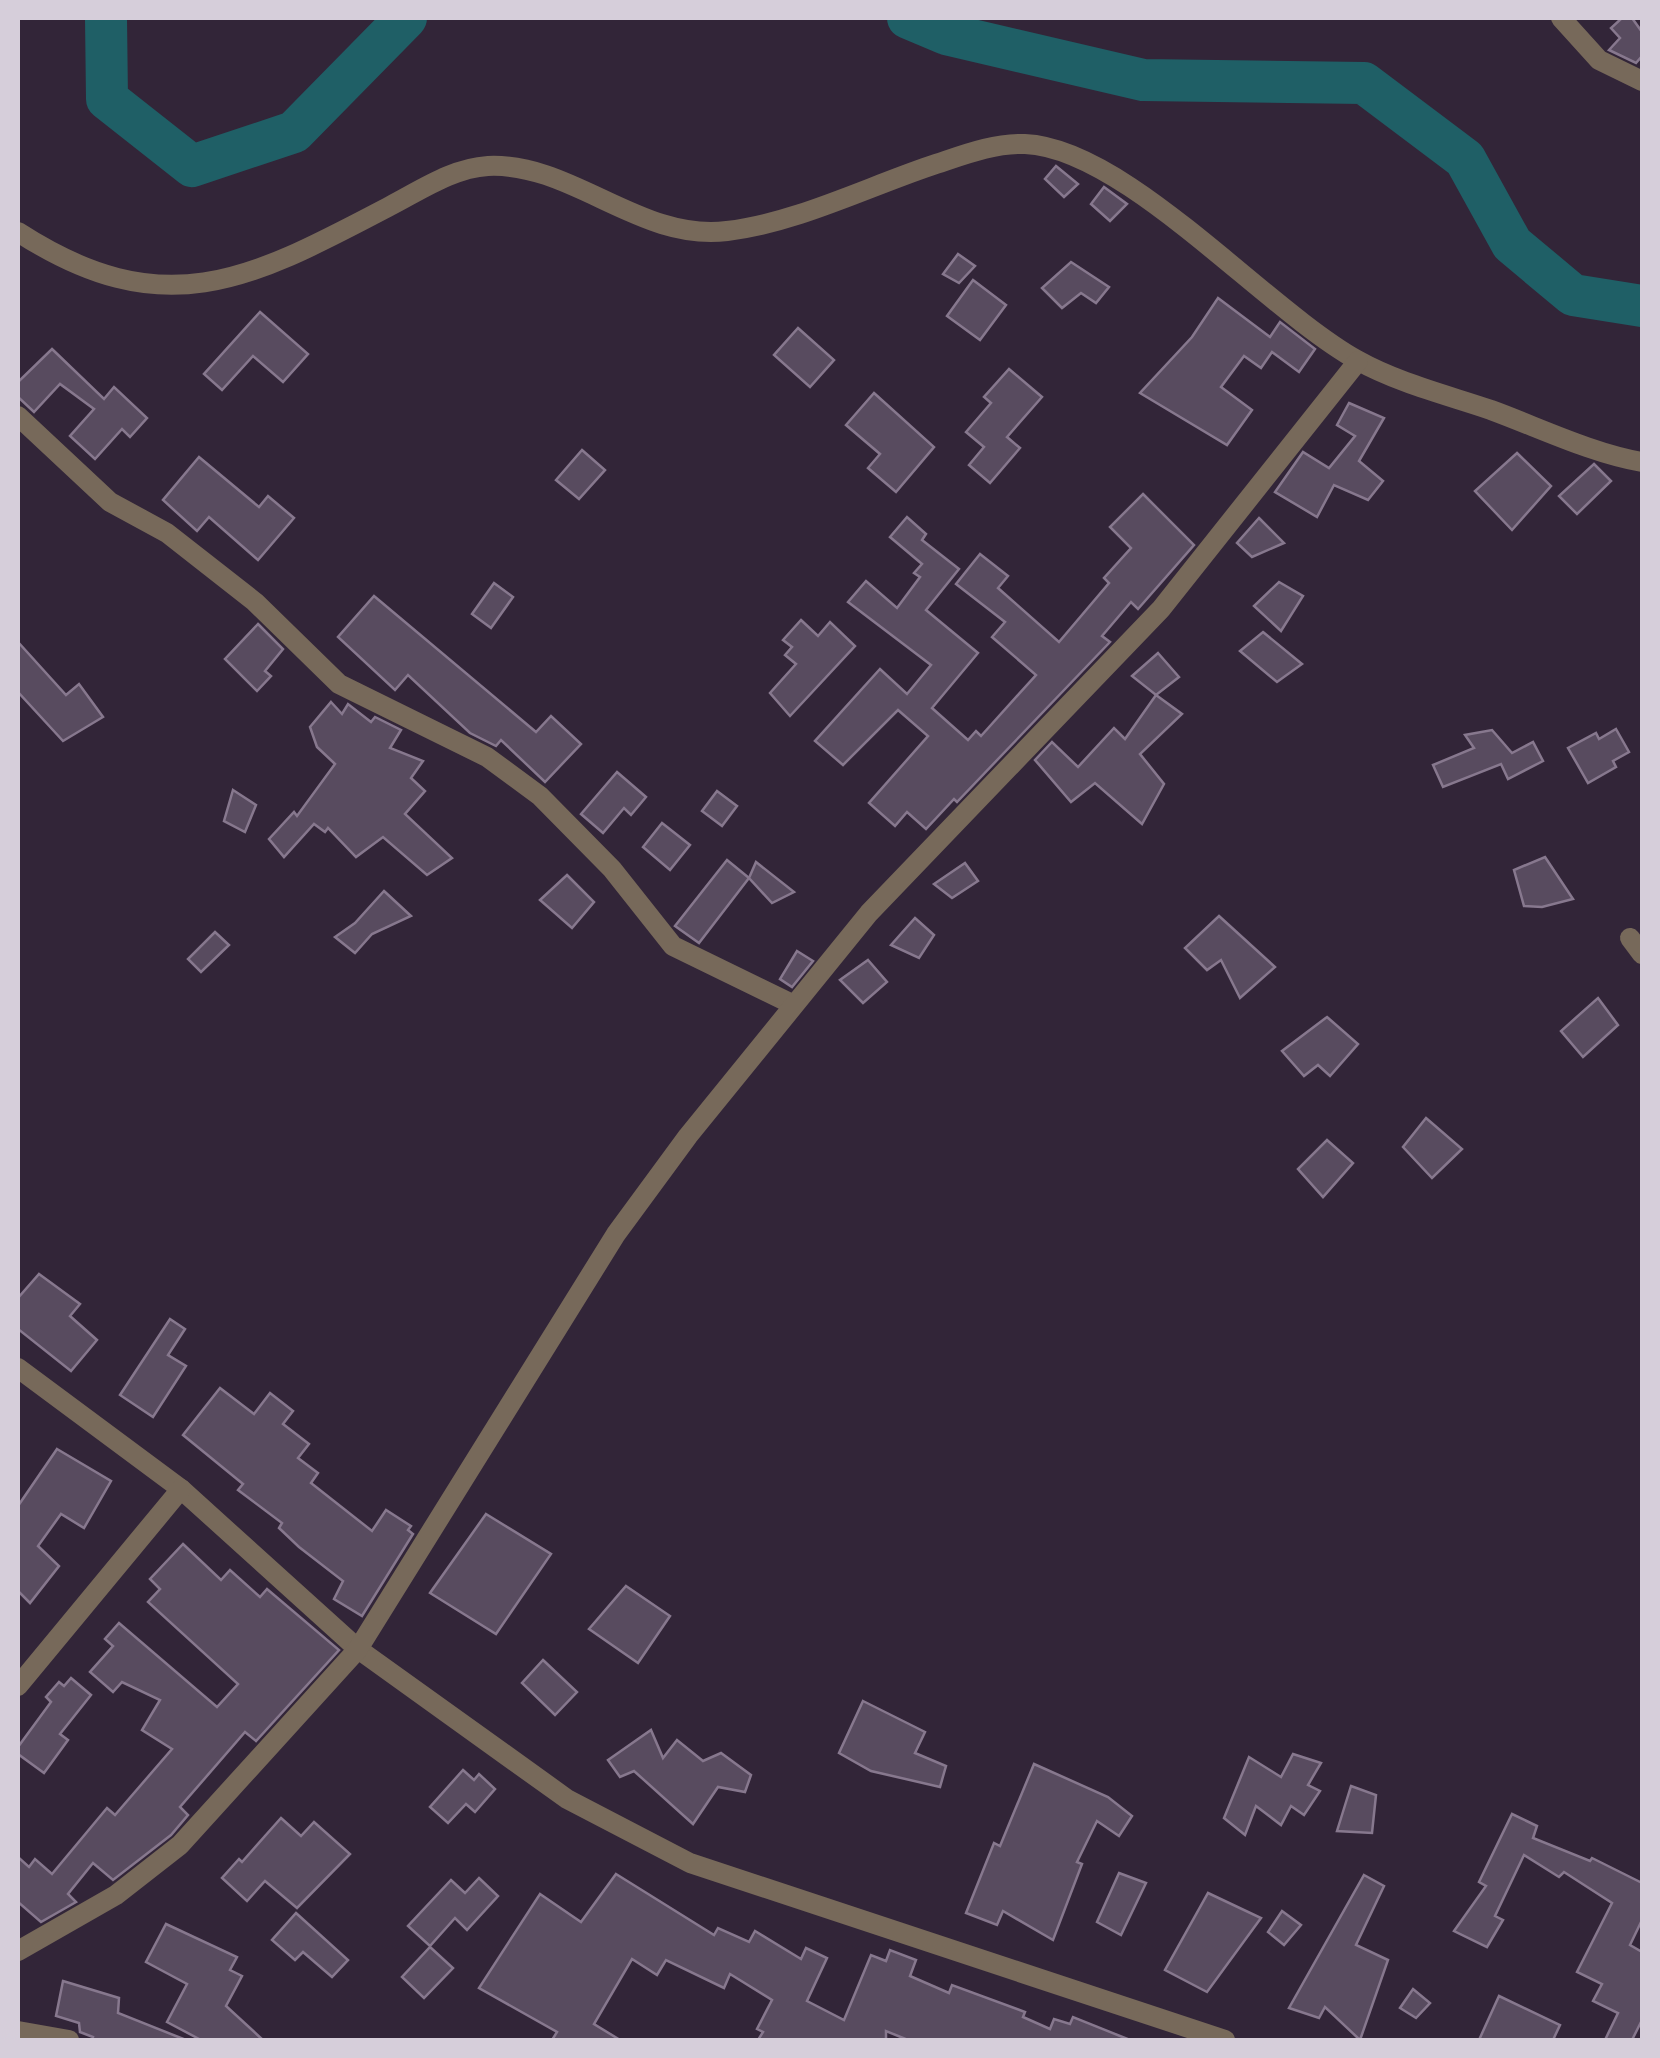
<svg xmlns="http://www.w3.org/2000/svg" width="1660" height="2058" viewBox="0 0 1660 2058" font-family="'Source Sans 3',sans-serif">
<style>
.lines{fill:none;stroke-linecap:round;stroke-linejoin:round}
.river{stroke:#1f5f66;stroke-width:42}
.building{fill:#584b5f;stroke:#87788e;stroke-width:2.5}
.street{stroke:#77695a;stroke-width:20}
</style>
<rect width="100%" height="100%" fill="#322538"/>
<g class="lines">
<g class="river">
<polyline points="106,18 107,99 192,166 294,132 406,18"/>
<polyline points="908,18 946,34 1143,80 1364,83 1465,159 1512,244 1573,295 1642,306"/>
</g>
</g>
<g class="building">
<polygon points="1622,18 1632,18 1642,32 1642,56 1636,63 1609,50 1620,38 1611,28"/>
<polygon points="1056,166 1078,184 1064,197 1045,179"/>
<polygon points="1104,187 1127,204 1110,221 1091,204"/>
<polygon points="958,254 975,266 959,283 943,274"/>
<polygon points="1071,262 1109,287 1096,303 1081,293 1062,308 1042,288"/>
<polygon points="973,280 1006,305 980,340 947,316"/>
<polygon points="1218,298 1270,337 1280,322 1315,349 1299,372 1272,352 1261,368 1244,356 1221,387 1252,410 1227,445 1140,393 1192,337"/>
<polygon points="260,312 308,354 283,382 253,356 222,390 204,374"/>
<polygon points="798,328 834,360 810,387 774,355"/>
<polygon points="52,349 104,399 114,387 147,418 130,437 122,429 95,459 70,436 94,409 60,384 34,412 18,397 18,382"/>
<polygon points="1009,369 1042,397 1007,437 1020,448 990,483 969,465 984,447 966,432 991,403 984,397"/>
<polygon points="874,393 934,447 896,492 868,468 880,454 846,425"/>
<polygon points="1349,403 1384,418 1359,461 1383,481 1368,500 1334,485 1317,517 1275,492 1303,452 1329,468 1355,436 1337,425"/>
<polygon points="582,450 605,470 579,499 556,480"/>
<polygon points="1517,453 1551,486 1512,530 1475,491"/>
<polygon points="199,457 259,507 268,496 294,518 258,560 209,517 197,531 163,500"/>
<polygon points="1594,464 1611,481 1577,514 1559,496"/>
<polygon points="1143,494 1194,545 1138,609 1131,602 1102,636 1110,642 957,802 954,799 926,829 907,812 895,826 869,803 928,736 898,710 843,765 815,741 880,669 907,694 931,665 848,602 866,581 897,608 920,577 914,573 922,564 890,537 907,517 926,534 922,540 959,569 926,610 978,653 932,708 968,740 976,731 981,736 1036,675 992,637 1005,622 956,584 980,554 1008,576 998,588 1059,642 1109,583 1104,578 1131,548 1110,527"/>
<polygon points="1259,518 1284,543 1252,557 1237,543"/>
<polygon points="1279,582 1303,596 1281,631 1254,606"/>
<polygon points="494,583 513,597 491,628 472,614"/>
<polygon points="374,596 536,732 551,716 581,744 545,782 501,740 496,746 470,733 408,675 395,690 338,637"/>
<polygon points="801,620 818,636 830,622 855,646 790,716 770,693 796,664 785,655 792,647 783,640"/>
<polygon points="258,624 283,649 265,671 271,676 257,691 225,659"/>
<polygon points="1263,632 1302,664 1277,682 1240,651"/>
<polygon points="18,642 66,695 79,684 103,717 63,741 18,692"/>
<polygon points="1158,653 1179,677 1156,695 1132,676"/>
<polygon points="1156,695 1182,714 1140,754 1164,784 1142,824 1095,783 1071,802 1035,760 1052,742 1078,767 1114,728 1125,739"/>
<polygon points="331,702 342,714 348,704 371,722 375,717 401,730 390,748 423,761 411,778 425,791 405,814 452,858 427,875 383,837 356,857 328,828 325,832 314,824 284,857 269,839 294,812 297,816 335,764 317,747 310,727"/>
<polygon points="1616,729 1629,752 1613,761 1616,767 1588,783 1568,748 1596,733 1599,739"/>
<polygon points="1492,730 1512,753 1533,742 1543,761 1508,779 1501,764 1443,787 1433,765 1474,748 1465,735"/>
<polygon points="617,772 646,797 631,815 624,808 603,833 581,814"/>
<polygon points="233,790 256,805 245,832 224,821"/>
<polygon points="717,791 737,806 722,826 702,811"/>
<polygon points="662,823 690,845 670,870 643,847"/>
<polygon points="1545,857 1573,899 1542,907 1524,906 1514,870"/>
<polygon points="727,860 749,878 699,943 675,926"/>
<polygon points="756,862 794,892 772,903 749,878"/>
<polygon points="965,863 978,881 952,898 934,884"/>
<polygon points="567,875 594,902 572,928 540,900"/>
<polygon points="384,891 411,916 372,934 355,953 335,937 355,923"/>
<polygon points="1219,916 1275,967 1240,998 1221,960 1207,970 1185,948"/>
<polygon points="915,918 934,935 919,958 891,945"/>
<polygon points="215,932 229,945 201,972 188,959"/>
<polygon points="797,951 813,961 792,987 780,979"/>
<polygon points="868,960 887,982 863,1003 840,980"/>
<polygon points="1598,998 1618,1025 1583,1057 1561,1031"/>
<polygon points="1327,1017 1358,1044 1330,1076 1318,1065 1304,1076 1282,1051"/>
<polygon points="1426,1118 1462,1149 1432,1178 1403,1147"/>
<polygon points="1327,1140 1353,1163 1323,1197 1298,1169"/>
<polygon points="39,1274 80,1304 70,1316 97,1340 71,1371 18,1329 18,1298"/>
<polygon points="170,1319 185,1329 168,1355 186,1366 153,1417 120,1395"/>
<polygon points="220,1388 254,1414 270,1393 293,1411 283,1424 309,1444 298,1458 318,1473 311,1483 372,1531 386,1510 411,1526 408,1530 413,1534 362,1616 334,1599 343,1581 299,1547 279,1528 282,1523 238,1490 243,1484 183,1435"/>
<polygon points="57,1449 111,1481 84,1528 61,1514 38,1546 59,1566 30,1603 18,1591 18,1506"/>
<polygon points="486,1514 551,1554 496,1634 430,1593"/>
<polygon points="183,1544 221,1580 230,1570 260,1597 267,1589 339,1650 256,1741 245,1732 180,1807 188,1815 171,1835 113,1880 93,1863 68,1894 76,1902 41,1922 18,1902 18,1857 29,1867 35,1859 52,1874 107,1808 115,1815 172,1749 142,1730 160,1700 122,1682 113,1692 90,1672 113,1646 105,1639 119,1623 217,1707 238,1684 148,1602 160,1589 150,1579"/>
<polygon points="626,1586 670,1616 638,1663 589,1629"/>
<polygon points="543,1660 577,1692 555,1715 522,1683"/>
<polygon points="71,1678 91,1695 60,1734 68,1740 44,1773 18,1754 18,1747 51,1702 46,1697 59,1682 64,1686"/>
<polygon points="863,1701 925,1732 915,1753 946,1766 940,1787 871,1771 839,1753"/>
<polygon points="651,1730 663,1758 677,1740 703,1761 721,1753 751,1775 745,1792 718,1787 693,1824 634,1771 620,1777 608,1760"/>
<polygon points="1293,1754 1321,1763 1308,1785 1320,1791 1304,1815 1291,1806 1281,1825 1256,1806 1245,1835 1224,1818 1249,1757 1281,1777"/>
<polygon points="1034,1764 1108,1797 1132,1816 1119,1836 1097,1821 1077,1862 1082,1864 1053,1940 1003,1911 997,1925 966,1913 994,1843 1000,1846"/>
<polygon points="463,1770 474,1780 479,1774 495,1789 475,1812 466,1804 448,1823 430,1807"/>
<polygon points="1351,1786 1376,1795 1372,1833 1337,1831"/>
<polygon points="1512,1814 1537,1826 1533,1838 1590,1861 1592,1858 1642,1883 1642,1920 1630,1945 1642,1952 1642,2020 1632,2040 1605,2040 1618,2013 1593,2001 1602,1984 1577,1972 1612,1903 1564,1872 1559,1877 1524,1855 1495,1916 1503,1920 1487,1947 1454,1931 1486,1886 1479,1882"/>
<polygon points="281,1818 301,1836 314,1822 350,1854 297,1908 265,1881 247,1901 222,1878 239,1859 242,1862"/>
<polygon points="1119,1873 1146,1883 1121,1935 1097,1922"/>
<polygon points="616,1874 714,1935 718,1928 749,1942 755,1931 801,1959 806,1948 827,1958 807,2001 844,2020 871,1955 886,1961 890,1950 916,1960 910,1976 949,1993 952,1985 1025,2012 1023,2017 1050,2029 1054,2019 1070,2024 1073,2017 1130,2040 908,2040 886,2031 886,2040 758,2040 763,2032 757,2029 772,2000 730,1974 724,1988 666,1960 657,1975 632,1959 594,2024 620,2040 552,2040 557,2032 479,1988 540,1894 581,1922"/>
<polygon points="1364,1875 1384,1886 1356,1945 1388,1960 1360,2040 1325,2007 1319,2018 1289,2008"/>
<polygon points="479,1878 498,1896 467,1930 455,1918 430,1946 408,1926 451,1880 465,1893"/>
<polygon points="1208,1893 1261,1918 1207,1992 1165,1970"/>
<polygon points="1282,1911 1301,1925 1284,1945 1268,1932"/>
<polygon points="296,1913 348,1960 332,1977 303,1952 295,1960 272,1940"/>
<polygon points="166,1924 237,1957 230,1970 242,1976 226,2006 263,2040 201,2040 167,2022 187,1984 146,1962"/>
<polygon points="430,1947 453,1968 424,1998 402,1977"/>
<polygon points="63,1981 119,1998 118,2013 186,2040 92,2040 93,2037 80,2032 79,2023 56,2016"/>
<polygon points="1413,1989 1430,2003 1416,2018 1400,2008"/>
<polygon points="1499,1996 1560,2025 1553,2040 1479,2040"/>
</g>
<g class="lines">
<g class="street">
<polyline points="1561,18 1599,60 1642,81"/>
<path d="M18,232C165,327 251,279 390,206C421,190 453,168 488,166C572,162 640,242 727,231C795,223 865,188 930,166C961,156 992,143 1025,144C1125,148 1264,308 1357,360C1398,383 1447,395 1491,410C1540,428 1591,453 1642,462"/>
<polyline points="18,416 110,502 167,533 255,602 339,684 487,757 540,796 612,869 673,946 792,1004"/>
<polyline points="1630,938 1642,954"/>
<polyline points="18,1368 181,1489 358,1649 567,1799 690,1863 1225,2040"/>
<polyline points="18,1686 181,1489"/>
<polyline points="18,1951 116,1895 180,1845 358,1649 616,1234 688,1136 869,913 1161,609 1358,361"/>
<polyline points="18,2031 69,2040"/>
</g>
</g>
<rect width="1660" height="2058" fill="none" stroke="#d6ceda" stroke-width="40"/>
</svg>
